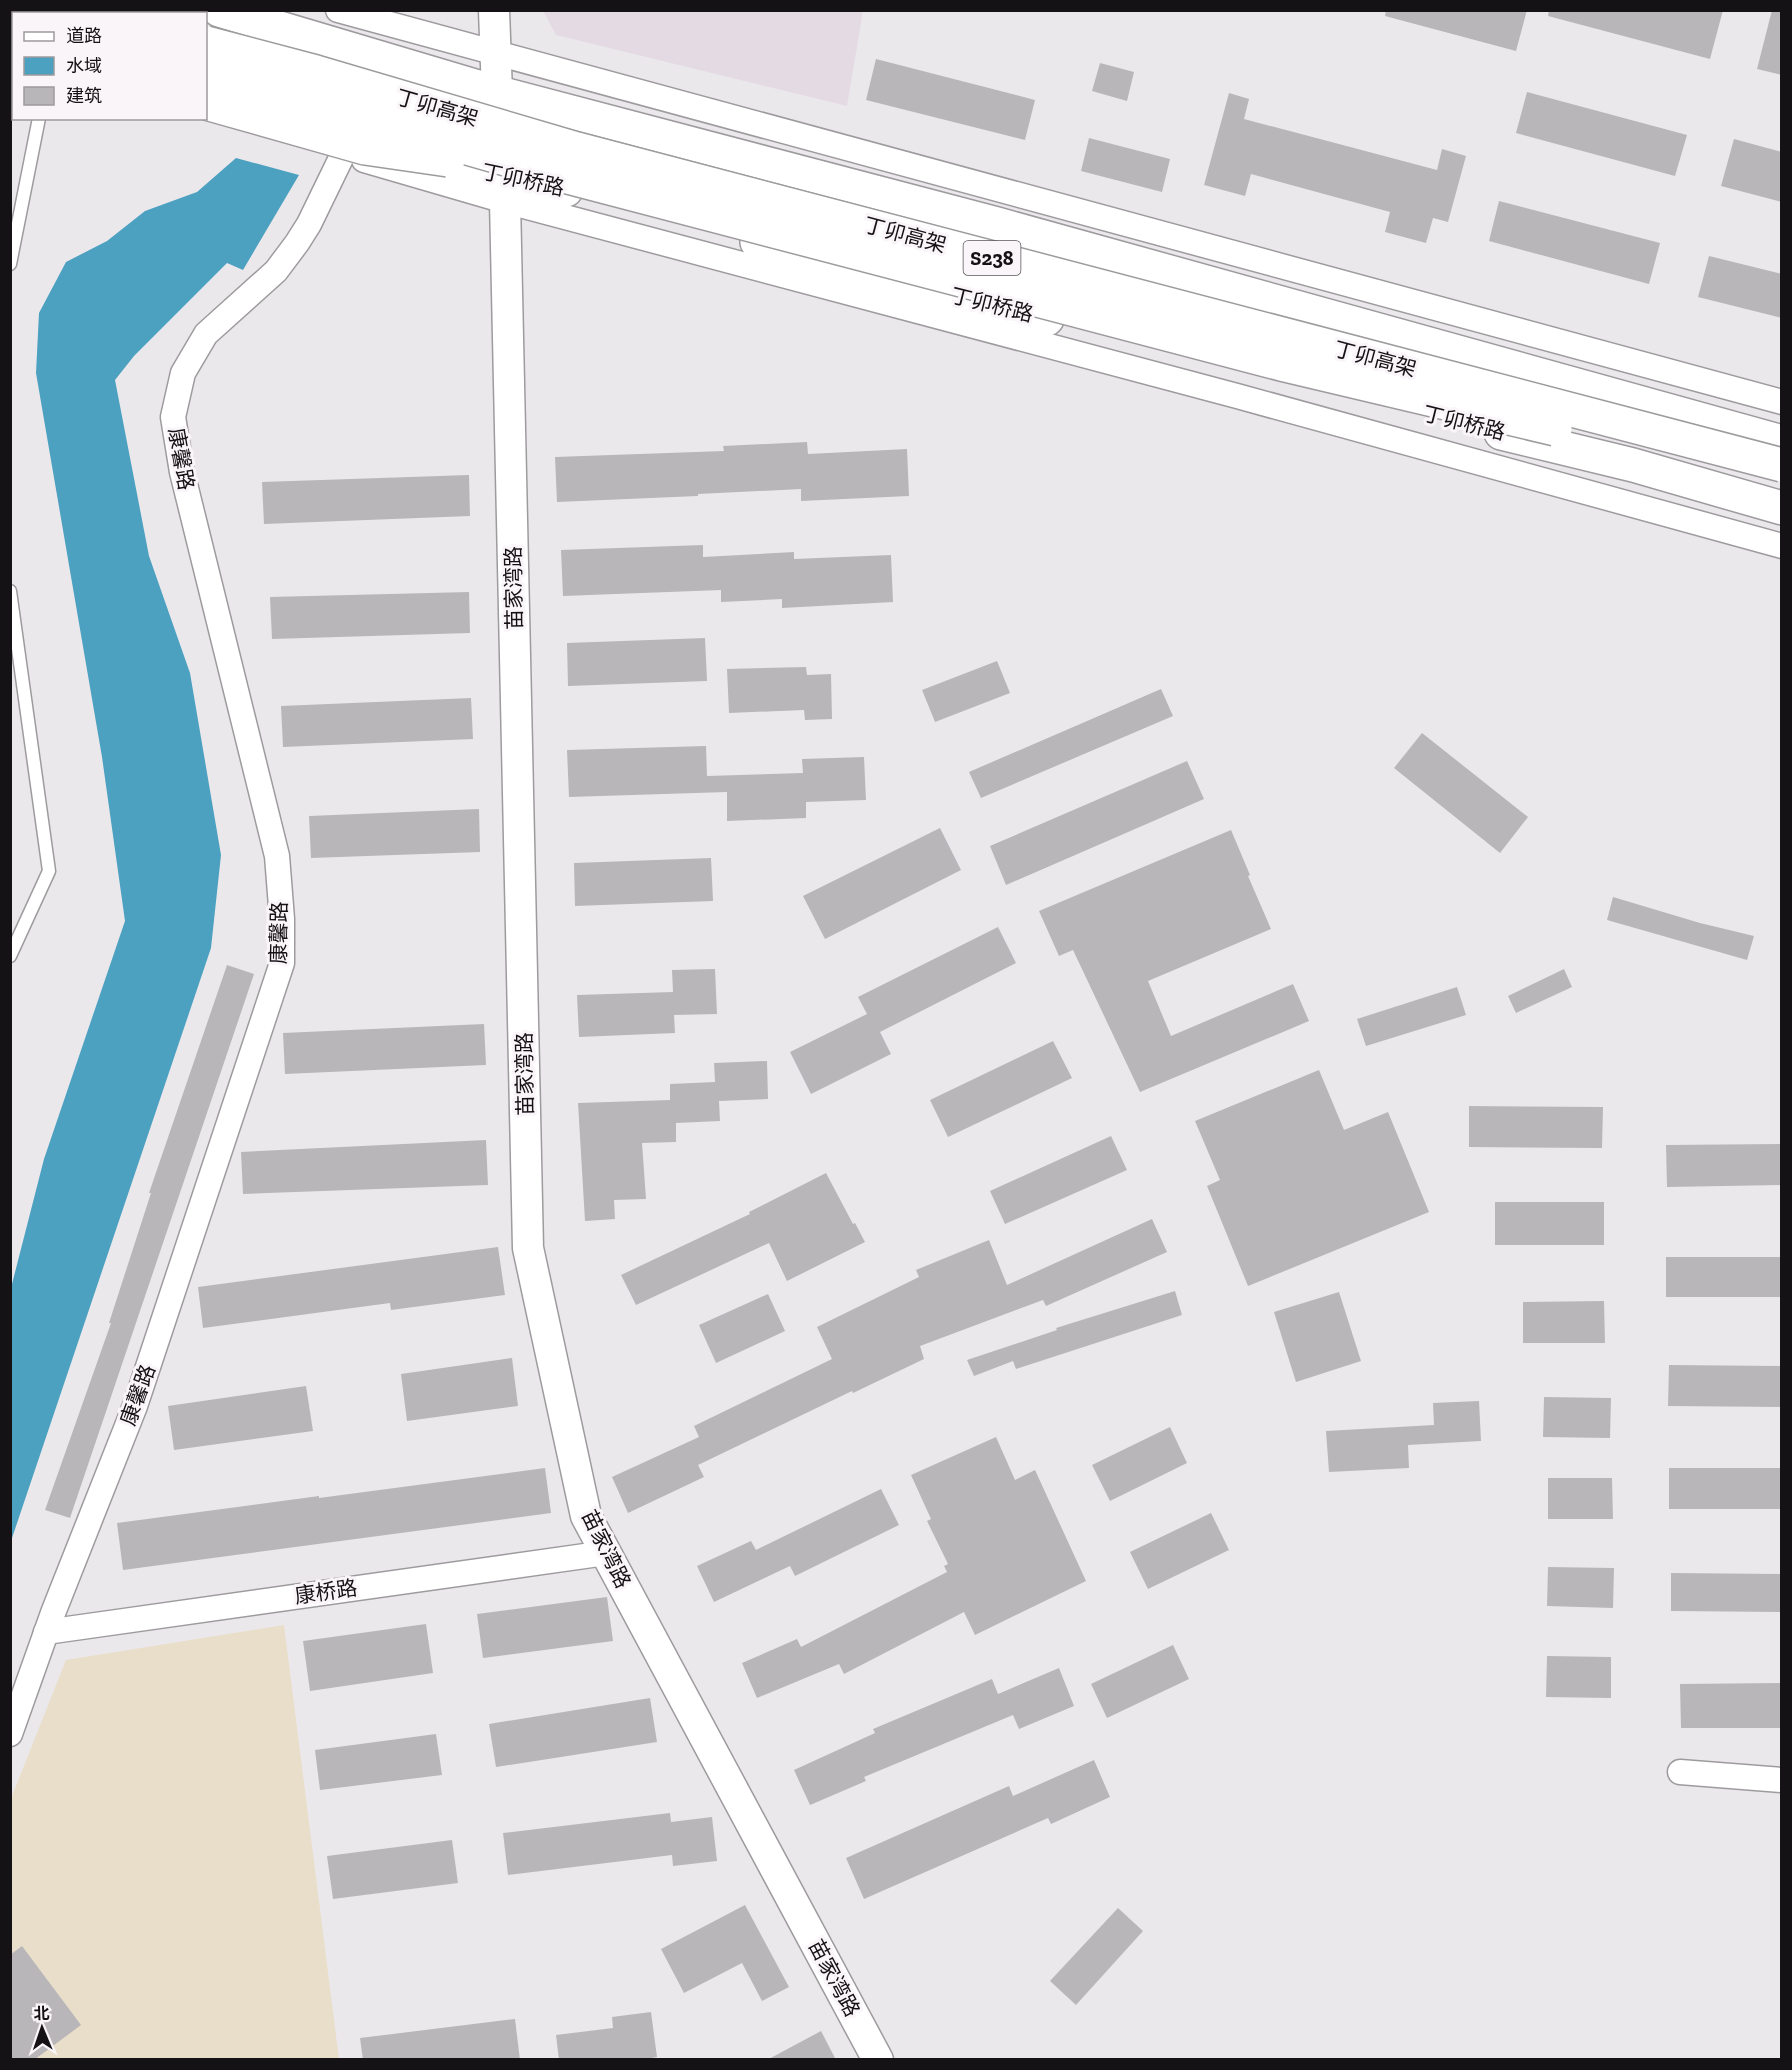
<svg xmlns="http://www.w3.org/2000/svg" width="1792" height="2070" viewBox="0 0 1792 2070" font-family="'Zilla Slab','Noto Sans SC',serif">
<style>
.built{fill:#e3dae4}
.industrial{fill:#e9dec9}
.water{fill:#4ca1c0}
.building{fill:#b9b6ba}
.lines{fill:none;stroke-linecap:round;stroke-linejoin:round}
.service-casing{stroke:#9e9b9e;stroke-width:15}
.minor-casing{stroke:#9e9b9e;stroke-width:27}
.tertiary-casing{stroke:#9e9b9e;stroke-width:33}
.primary-casing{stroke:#9e9b9e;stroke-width:36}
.trunk-casing{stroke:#9e9b9e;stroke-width:36}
.service{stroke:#fff;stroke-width:12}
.minor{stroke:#fff;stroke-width:24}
.tertiary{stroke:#fff;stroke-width:30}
.primary{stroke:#fff;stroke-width:33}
.trunk{stroke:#fff;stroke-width:33}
.trunk-bridge-casing{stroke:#9e9b9e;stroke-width:36;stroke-linecap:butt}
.trunk-bridge{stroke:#fff;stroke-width:33}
.labels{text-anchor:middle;stroke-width:6;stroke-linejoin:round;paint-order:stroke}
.shield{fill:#f9f5f9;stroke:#595659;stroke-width:1.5}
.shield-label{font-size:20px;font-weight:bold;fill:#141214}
.street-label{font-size:21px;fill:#141214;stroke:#f9f5f9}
</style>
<rect width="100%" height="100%" fill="#ebe8ec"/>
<polygon class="built" points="543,11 863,11 847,106 556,35"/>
<polygon class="industrial" points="284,1625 339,2059 11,2059 10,1801 66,1660"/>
<polygon class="water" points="236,158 299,175 243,270 227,263 134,356 115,380 149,556 190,673 221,855 211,948 11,1541 11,1288 44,1159 125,921 102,757 36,373 39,313 66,262 107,241 145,211 197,192"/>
<g class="building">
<polygon points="1386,10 1527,10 1516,51 1385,16"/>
<polygon points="1549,10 1723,10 1710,59 1548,16"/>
<polygon points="1772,10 1782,10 1782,75 1757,69"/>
<polygon points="876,59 1035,100 1025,140 866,100"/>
<polygon points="1100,63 1134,72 1127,101 1092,91"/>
<polygon points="1527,92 1687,135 1675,176 1516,133"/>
<polygon points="1229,93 1249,99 1244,119 1437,170 1442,149 1466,156 1448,222 1433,218 1426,243 1385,232 1390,212 1251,174 1245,196 1204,185"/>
<polygon points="1089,138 1170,159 1162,192 1081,171"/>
<polygon points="1734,139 1782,152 1782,202 1721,186"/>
<polygon points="1499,201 1660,243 1649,284 1489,241"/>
<polygon points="1709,256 1782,274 1782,318 1698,297"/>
<polygon points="807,442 808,454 907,449 909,496 801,501 801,489 698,494 698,496 557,502 555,457 724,451 723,446"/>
<polygon points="469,475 470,516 264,524 262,482"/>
<polygon points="703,545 703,557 794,552 794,559 891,555 893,602 782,608 782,599 721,602 721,590 563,596 561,550"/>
<polygon points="469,592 470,633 272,639 270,597"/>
<polygon points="705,638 707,681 568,686 567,643"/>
<polygon points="997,661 1010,693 935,722 922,690"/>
<polygon points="806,667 807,675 831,674 832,719 805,720 804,710 729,713 727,669"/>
<polygon points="1161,689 1173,716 981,798 969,772"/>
<polygon points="471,698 473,739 283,747 281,706"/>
<polygon points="1422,733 1528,817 1500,853 1394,768"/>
<polygon points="706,746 707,776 803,773 802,759 864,757 866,800 806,802 806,818 727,821 727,792 569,797 567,750"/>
<polygon points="1187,761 1204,799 1006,885 990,846"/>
<polygon points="479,809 480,852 311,858 309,816"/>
<polygon points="940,828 961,870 825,939 803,896"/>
<polygon points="1231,830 1250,875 1248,876 1271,929 1148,981 1171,1036 1293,984 1309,1021 1140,1092 1073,950 1059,956 1039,911"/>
<polygon points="711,858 713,901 575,906 574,863"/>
<polygon points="1613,897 1700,923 1754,936 1747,960 1607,920"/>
<polygon points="998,927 1016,963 880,1032 891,1054 811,1094 790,1052 867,1014 858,997"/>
<polygon points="227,965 254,974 70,1518 45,1510 111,1323 109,1323 151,1193 149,1193"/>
<polygon points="715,969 717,1014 674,1015 675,1033 579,1037 577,995 673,992 672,970"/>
<polygon points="1564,969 1572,987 1516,1013 1508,996"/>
<polygon points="1457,987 1466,1015 1366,1046 1357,1019"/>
<polygon points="484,1024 486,1065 285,1074 283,1033"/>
<polygon points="1053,1041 1072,1078 948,1137 930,1100"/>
<polygon points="767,1061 768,1099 719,1101 720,1121 676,1123 676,1142 642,1143 646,1199 614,1200 615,1219 585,1221 578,1103 670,1100 670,1084 715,1082 714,1063"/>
<polygon points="1319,1070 1344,1130 1388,1112 1429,1212 1248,1286 1207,1186 1220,1180 1195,1121"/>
<polygon points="1469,1106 1603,1107 1602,1148 1469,1147"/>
<polygon points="1111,1136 1127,1170 1005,1224 990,1191"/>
<polygon points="486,1140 488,1185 243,1194 241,1152"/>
<polygon points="1782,1144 1782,1185 1667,1187 1666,1145"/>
<polygon points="826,1173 853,1224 855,1223 865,1242 787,1281 769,1243 636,1305 621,1275 750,1214 749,1212"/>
<rect x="1495" y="1202" width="109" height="43"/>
<polygon points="1152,1219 1167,1252 1046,1306 1043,1300 920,1346 924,1359 853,1393 852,1391 698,1465 704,1477 628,1513 612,1477 699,1437 694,1426 832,1359 817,1327 919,1277 916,1270 989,1240 1007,1285"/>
<polygon points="498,1247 505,1295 391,1310 390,1303 203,1328 198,1287"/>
<rect x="1666" y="1257" width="116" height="40"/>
<polygon points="1175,1291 1182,1315 1016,1369 1013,1361 974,1376 967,1360 1057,1330 1056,1328"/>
<polygon points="1339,1292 1361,1361 1296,1382 1274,1312"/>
<polygon points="768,1294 785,1331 716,1363 699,1325"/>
<polygon points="1604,1301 1605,1343 1523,1343 1523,1302"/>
<polygon points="512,1358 518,1406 407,1421 401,1374"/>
<polygon points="1669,1365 1782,1366 1782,1407 1668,1406"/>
<polygon points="306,1386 313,1431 174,1450 168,1406"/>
<polygon points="1544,1397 1611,1398 1610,1438 1543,1437"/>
<polygon points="1479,1401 1481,1441 1408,1445 1409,1468 1329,1472 1326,1431 1434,1425 1433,1403"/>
<polygon points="1170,1427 1187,1463 1110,1501 1092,1465"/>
<polygon points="996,1437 1015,1480 1035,1470 1086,1581 975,1635 964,1612 844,1674 839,1664 757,1698 742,1663 797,1639 801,1647 947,1572 944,1566 948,1564 927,1521 931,1519 911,1475"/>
<polygon points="545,1468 551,1513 123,1570 117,1523 319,1496 319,1498"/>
<rect x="1669" y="1468" width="113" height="41"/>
<polygon points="1548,1478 1612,1478 1613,1519 1548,1519"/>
<polygon points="881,1489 899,1525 795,1576 790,1566 714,1602 697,1566 751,1541 756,1550"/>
<polygon points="1211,1513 1229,1550 1148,1589 1130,1552"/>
<polygon points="1548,1567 1614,1568 1613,1608 1547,1606"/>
<polygon points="1671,1573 1782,1574 1782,1612 1671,1611"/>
<polygon points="607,1597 613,1641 483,1658 477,1614"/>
<polygon points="426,1624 433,1673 310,1691 303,1641"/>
<polygon points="1173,1645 1189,1679 1107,1718 1091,1684"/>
<polygon points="1547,1656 1611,1657 1611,1698 1546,1697"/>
<polygon points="1059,1668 1074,1706 1019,1729 1013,1715 864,1777 866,1781 810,1805 794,1770 875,1733 873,1729 992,1679 998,1694"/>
<polygon points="1782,1683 1782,1728 1681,1728 1680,1684"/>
<polygon points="650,1698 657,1742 496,1767 489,1724"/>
<polygon points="436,1734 442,1775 320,1790 315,1750"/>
<polygon points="1094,1760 1110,1797 1051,1824 1048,1818 864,1899 846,1858 1009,1786 1013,1796"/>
<polygon points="670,1813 671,1822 712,1817 717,1861 673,1866 672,1855 508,1875 503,1833"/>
<polygon points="452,1840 458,1883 333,1899 327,1856"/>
<polygon points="745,1905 789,1987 762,2001 742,1963 684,1993 661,1949"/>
<polygon points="1118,1908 1143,1931 1076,2005 1050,1981"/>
<polygon points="22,1946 81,2025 34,2060 10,2060 10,1955"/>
<polygon points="651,2012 657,2057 641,2060 559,2060 556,2035 613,2028 612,2017"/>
<polygon points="515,2019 520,2060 363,2060 360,2038"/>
<polygon points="821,2031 836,2060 767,2060"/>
</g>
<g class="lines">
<defs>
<g id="service">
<polyline points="10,264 39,118"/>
<polyline points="10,591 49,871 10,956"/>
</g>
<g id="minor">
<polyline points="338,10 1782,402"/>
<polyline points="364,160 505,201 1237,396 1782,546"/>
<polyline points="46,1632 606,1553"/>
<polyline points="10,1734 53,1613 135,1406 282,963 282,919 277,856 182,472 173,417 183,373 206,334 276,271 297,243 309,224 343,154"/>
<polyline points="1680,1772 1782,1780"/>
</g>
<polyline id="tertiary" points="494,10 500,177 505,201 528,1248 586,1516 878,2060"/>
<g id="primary">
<polyline points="219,10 495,92 997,224 1782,442"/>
<polyline points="421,155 500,177 566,190"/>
<polyline points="757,242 852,270 1047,319"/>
<polyline points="1501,433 1633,465 1782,508"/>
</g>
<g id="trunk">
<polyline points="80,10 91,14"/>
<polyline points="166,10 173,14"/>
<polyline points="10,22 14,23"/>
<polyline points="10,49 14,50"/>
</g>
</defs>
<use href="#service" class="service-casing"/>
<use href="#minor" class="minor-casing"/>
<use href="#tertiary" class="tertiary-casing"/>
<use href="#primary" class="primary-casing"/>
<use href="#trunk" class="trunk-casing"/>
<use href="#service" class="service"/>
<use href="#minor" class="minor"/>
<use href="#tertiary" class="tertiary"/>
<use href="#primary" class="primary"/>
<use href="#trunk" class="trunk"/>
<defs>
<g id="trunk-bridge">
<polyline points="206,43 316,72 577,149 1782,465"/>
<polyline points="206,73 568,177 1285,365 1555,429"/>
<polyline points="206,103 365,148 448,160"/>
</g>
</defs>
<use href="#trunk-bridge" class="trunk-bridge-casing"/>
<use href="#trunk-bridge" class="trunk-bridge"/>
</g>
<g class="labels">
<rect class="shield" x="963.5" y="241" width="57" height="34" rx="4.5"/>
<g class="shield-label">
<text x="992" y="265">S238</text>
</g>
<g class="street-label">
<text transform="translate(437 108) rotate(16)" y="7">丁卯高架</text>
<text transform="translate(523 180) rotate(12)" y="7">丁卯桥路</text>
<text transform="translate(905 235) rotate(15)" y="7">丁卯高架</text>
<text transform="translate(992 305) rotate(14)" y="7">丁卯桥路</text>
<text transform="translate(1375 359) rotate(15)" y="7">丁卯高架</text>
<text transform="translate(1464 423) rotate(14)" y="7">丁卯桥路</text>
<text transform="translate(181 459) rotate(80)" y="7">康馨路</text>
<text transform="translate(514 588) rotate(-91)" y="7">苗家湾路</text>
<text transform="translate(279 933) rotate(-89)" y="7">康馨路</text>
<text transform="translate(525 1074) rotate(-91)" y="7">苗家湾路</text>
<text transform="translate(138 1395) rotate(-70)" y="7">康馨路</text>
<text transform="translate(606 1549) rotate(64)" y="7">苗家湾路</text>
<text transform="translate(326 1592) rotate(-8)" y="7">康桥路</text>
<text transform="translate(834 1978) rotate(62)" y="7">苗家湾路</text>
</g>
</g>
<rect width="1792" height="2070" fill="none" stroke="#141214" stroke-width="24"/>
<rect x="12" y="12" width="195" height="108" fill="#f9f5f9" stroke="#9d9a9d" stroke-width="1.5"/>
<rect x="24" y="32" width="30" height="9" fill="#ffffff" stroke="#9d9a9d" stroke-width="1.5"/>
<text x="66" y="42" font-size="18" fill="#141214">道路</text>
<rect x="24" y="57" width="30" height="18" fill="#4ca1c0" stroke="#9d9a9d" stroke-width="1.5"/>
<text x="66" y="72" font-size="18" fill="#141214">水域</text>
<rect x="24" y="87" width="30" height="18" fill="#b9b6ba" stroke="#9d9a9d" stroke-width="1.5"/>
<text x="66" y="102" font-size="18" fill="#141214">建筑</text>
<g transform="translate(42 2028) rotate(358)" stroke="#f9f5f9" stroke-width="4.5" paint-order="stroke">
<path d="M0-4.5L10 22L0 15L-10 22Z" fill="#141214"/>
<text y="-9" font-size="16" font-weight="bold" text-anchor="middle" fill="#141214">北</text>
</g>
</svg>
